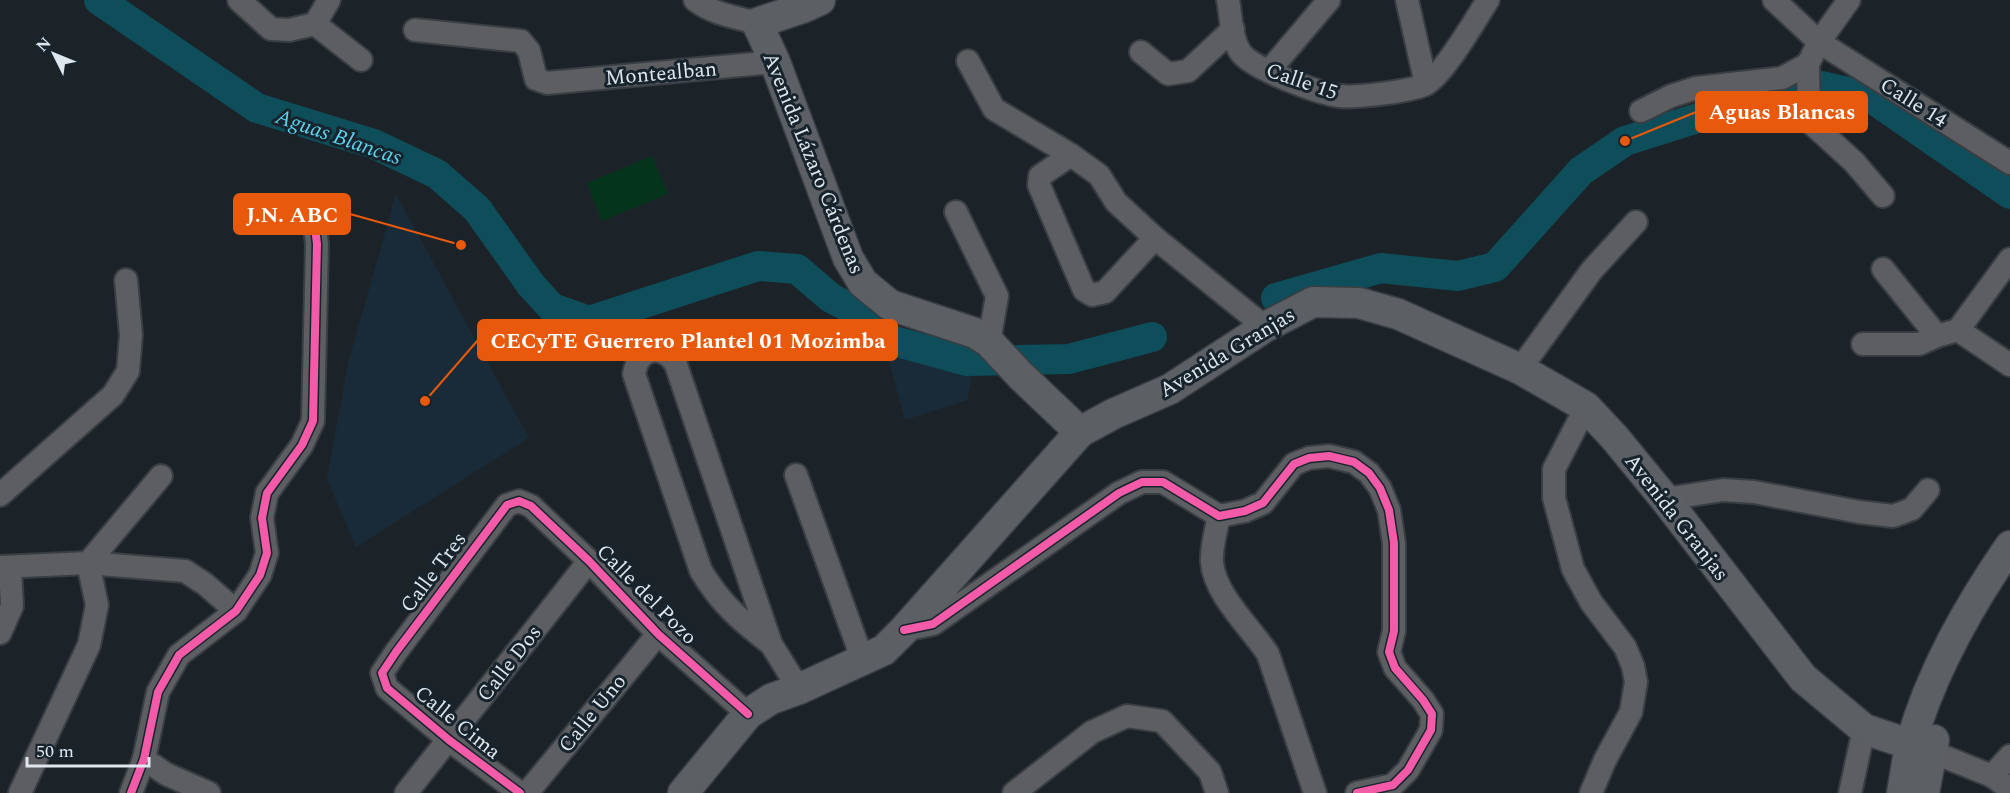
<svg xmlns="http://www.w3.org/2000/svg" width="2010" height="793" viewBox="0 0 2010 793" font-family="Spectral,serif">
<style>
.built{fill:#192b38}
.green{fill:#04351c}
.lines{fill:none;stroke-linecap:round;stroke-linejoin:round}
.river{stroke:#0d4e5a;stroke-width:30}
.minor-casing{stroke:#383e43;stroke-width:26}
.major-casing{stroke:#383e43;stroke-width:33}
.minor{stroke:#5c5e61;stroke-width:22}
.major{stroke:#5c5f64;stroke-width:30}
.cycleway-casing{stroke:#17242d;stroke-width:11}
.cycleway{stroke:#f35aa7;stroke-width:8}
.labels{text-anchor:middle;stroke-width:6;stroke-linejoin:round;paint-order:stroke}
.street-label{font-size:21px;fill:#dfe7ee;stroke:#17242d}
.water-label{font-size:22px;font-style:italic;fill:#5ad4ef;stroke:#17242d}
.leader{fill:none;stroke:#e8590c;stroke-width:2}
.callout-dot{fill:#e8590c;stroke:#17242d;stroke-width:2}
.callout{fill:#e8590c;stroke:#e8590c;stroke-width:2}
.callout-label{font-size:22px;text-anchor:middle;font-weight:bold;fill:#fff}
</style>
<rect width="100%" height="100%" fill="#1c2328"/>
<g class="built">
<polygon points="396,194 529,438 356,547 327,479 348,363"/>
<polygon points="885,348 974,367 967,400 905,420"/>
</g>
<polygon class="green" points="652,156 668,194 602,221 587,183"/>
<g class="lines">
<g class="river">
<polyline points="99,0 257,108 374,144 437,174 477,209 531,285 552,308 589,321 758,266 797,269 831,298 873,320 887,339 967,361 1069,359 1152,337"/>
<polyline points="1276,298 1381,268 1458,276 1495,267 1581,171 1625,141 1701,117 1783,102 1821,86 1870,97 2010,194"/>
</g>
<defs>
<g id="minor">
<polyline points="239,0 271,29 289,30 315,24"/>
<path d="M695,0C713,14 735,17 757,23"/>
<path d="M1228,0C1231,16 1231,39 1241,53C1253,69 1320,94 1340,96C1356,98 1413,91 1426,84C1445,73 1475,20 1488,0"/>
<polyline points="1407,0 1426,84"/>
<polyline points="1774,0 1819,42 2010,163"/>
<polyline points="315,24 361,60"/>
<polyline points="315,24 329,0"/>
<polyline points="415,30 521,41 529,51 536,79 547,83 775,62"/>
<polyline points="1141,52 1168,74 1188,71 1233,29"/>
<polyline points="968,61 994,109 1071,155 1099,175 1116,202 1155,238 1265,327"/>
<polyline points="1808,64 1809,121 1854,162 1883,196"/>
<polyline points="1269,71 1329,0"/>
<polyline points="1641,111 1671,96 1696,88 1782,78 1808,64 1819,42 1849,0"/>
<polyline points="1071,155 1040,176 1039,185 1084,290 1092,295 1105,292 1155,238"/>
<polyline points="956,212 997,296 989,342"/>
<polyline points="1883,269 1937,336 1958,330"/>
<polyline points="1958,330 2010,259"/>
<polyline points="1958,330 2010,365"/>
<polyline points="1863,344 1919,344 1937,336"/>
<polyline points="1520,369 1592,270 1636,222"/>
<polyline points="1586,407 1554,469 1554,498 1573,569 1591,602 1625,647 1633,666 1636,682 1631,712 1605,760 1591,793"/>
<polyline points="796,475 863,661"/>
<polyline points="0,495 113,395 128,371 131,335 126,280"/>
<polyline points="1665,499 1723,490 1754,492 1859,512 1893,516 1912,509 1928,490"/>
<path d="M1219,516C1216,531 1211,547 1212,562C1214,594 1251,628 1268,654L1315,793"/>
<polyline points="0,567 88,563 185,571 205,584 236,611"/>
<polyline points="904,630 933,624 1119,493 1142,482 1163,482 1219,516 1245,511 1263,503 1294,464 1309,458 1329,456 1354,462 1369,473 1380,488 1389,510 1394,543 1394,631 1389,652 1395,668 1423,700 1432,714 1431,730 1408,770 1393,785 1357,793"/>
<polyline points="0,633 12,606 10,567"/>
<path d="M771,644C741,621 721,604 701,571L634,374C635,370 636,364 639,360C650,344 669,351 676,365L771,644L799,689"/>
<polyline points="1930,751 1992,776 2010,789"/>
<polyline points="144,759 166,774 209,793"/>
<polyline points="1992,776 2010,756"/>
<polyline points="20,793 89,645 97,605 88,563 161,476"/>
<polyline points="131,793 144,759 158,692 179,655 236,611 260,575 267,553 262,518 267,493 302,445 313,421 317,244 313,211"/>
<polyline points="406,793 589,561"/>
<polyline points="520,793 449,740 387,688 382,673 396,652 507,505 519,501 531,506 589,561 658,634 748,714"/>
<polyline points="527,793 658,634"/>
<polyline points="1014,793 1092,732 1127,716 1162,721 1210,772 1217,793"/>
<polyline points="1850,793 1864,729"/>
</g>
<g id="major">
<polyline points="820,0 805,7 757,23 775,62 848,258 863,283 890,305 975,333 989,342 1021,376 1080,432"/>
<polyline points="683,793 748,714 771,699 799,689 884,650 904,630 1080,432 1113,414 1170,389 1265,327 1313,302 1359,303 1398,314 1520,369 1586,407 1615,438 1665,499 1803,678 1864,729 1930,751"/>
<path d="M1902,793C1905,777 1907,759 1911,743C1931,672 1968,607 2010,546"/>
<polyline points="1924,793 1934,740"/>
</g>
</defs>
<use href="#minor" class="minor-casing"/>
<use href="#major" class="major-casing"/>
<use href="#minor" class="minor"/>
<use href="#major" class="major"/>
<defs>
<g id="cycleway">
<polyline points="904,630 933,624 1119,493 1142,482 1163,482 1219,516 1245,511 1263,503 1294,464 1309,458 1329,456 1354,462 1369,473 1380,488 1389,510 1394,543 1394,631 1389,652 1395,668 1423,700 1432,714 1431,730 1408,770 1393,785 1357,793"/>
<polyline points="131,793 144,759 158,692 179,655 236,611 260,575 267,553 262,518 267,493 302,445 313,421 317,244 313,211"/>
<polyline points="520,793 449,740 387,688 382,673 396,652 507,505 519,501 531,506 589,561 658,634 748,714"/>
</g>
</defs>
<use href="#cycleway" class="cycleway-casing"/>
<use href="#cycleway" class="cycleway"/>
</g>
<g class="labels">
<g class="street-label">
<text transform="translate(661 73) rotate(-5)" y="7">Montealban</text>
<text transform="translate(1302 81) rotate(19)" y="7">Calle 15</text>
<text transform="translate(1914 102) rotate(32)" y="7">Calle 14</text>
<text transform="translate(814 163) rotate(68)" y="7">Avenida Lázaro Cárdenas</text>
<text transform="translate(1227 352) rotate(-31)" y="7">Avenida Granjas</text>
<text transform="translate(1677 517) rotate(52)" y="7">Avenida Granjas</text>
<text transform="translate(433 572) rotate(-53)" y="7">Calle Tres</text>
<text transform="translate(647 594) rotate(45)" y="7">Calle del Pozo</text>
<text transform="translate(509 663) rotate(-52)" y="7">Calle Dos</text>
<text transform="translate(592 713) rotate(-51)" y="7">Calle Uno</text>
<text transform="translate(458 722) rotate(39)" y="7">Calle Cima</text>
</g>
<g class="water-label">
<text transform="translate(339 136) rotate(19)" y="8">Aguas Blancas</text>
</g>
</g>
<path class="leader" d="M1625 141L1696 112M461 245L350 214M425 401L478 340"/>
<g class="callout-dot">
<circle cx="1625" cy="141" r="6"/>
<circle cx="461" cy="245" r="6"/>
<circle cx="425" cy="401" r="6"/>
</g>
<g class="callout">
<rect x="1696" y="92" width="171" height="40" rx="6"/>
<rect x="234" y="194" width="116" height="40" rx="6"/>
<rect x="478" y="320" width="419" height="40" rx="6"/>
</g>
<g class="callout-label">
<text x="1782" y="119">Aguas Blancas</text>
<text x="292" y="222">J.N. ABC</text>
<text x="688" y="348">CECyTE Guerrero Plantel 01 Mozimba</text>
</g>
<g transform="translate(54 54) rotate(313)" stroke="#17242d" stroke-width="4.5" paint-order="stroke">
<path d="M0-4.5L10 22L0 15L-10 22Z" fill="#dfe7ee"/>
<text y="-9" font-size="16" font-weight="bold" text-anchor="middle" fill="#dfe7ee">N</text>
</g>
<path d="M27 757v9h122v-9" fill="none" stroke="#dfe7ee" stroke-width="3"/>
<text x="36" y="757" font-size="18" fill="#dfe7ee" stroke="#17242d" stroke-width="4.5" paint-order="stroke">50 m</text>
</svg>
